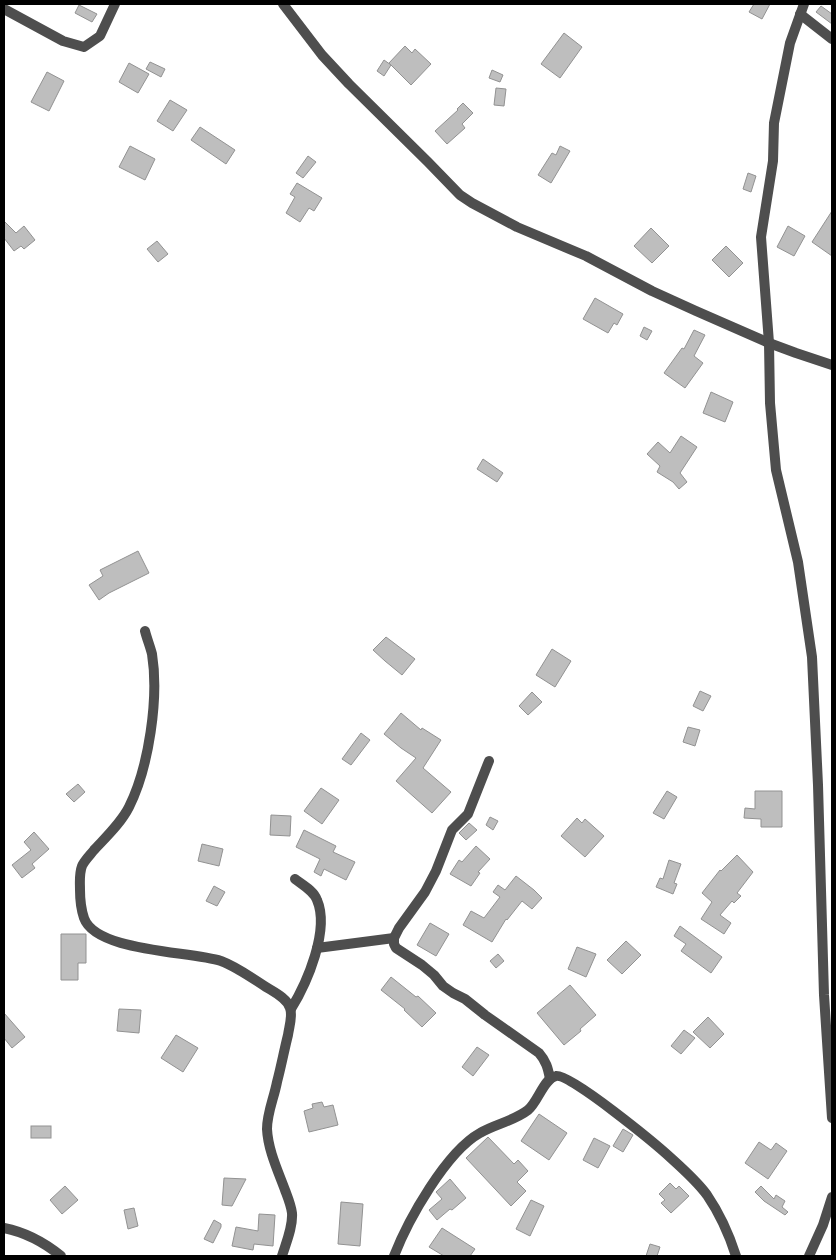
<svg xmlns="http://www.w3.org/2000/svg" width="836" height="1260" viewBox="0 0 836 1260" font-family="Commissioner,sans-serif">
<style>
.building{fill:#bebebe;stroke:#929292}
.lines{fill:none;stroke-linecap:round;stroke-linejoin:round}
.street{stroke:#4e4e4e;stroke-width:10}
</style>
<rect width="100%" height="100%" fill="#fff"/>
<g class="building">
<polygon points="754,4 770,4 762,19 749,12"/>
<polygon points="79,5 97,14 92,22 75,13"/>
<polygon points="821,6 832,14 832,24 816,12"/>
<polygon points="564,33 582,47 560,78 541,64"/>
<polygon points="405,46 412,53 415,49 431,64 411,85 389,63"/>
<polygon points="384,60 391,65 384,76 377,71"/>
<polygon points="150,62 165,69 161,77 146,69"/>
<polygon points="129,63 149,74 138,93 119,82"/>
<polygon points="492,70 503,75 500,82 489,78"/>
<polygon points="47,72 64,81 49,111 31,102"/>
<polygon points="496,88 506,89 504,106 494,105"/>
<polygon points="170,100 187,110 173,131 157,121"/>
<polygon points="463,103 473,113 462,124 465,128 447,144 435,131 458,110 457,109"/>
<polygon points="200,127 235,150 226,164 191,140"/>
<polygon points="130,146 155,159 145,180 119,167"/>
<polygon points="560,146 570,151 551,183 538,175 552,153 556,155"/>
<polygon points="308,156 316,162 303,178 296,173"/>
<polygon points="748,173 756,176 751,192 743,189"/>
<polygon points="297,183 322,198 314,211 309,208 300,222 286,213 295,197 290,194"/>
<polygon points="832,211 832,256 812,242"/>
<polygon points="4,221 16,233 24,226 35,240 24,249 21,246 14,251 4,238"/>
<polygon points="788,226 805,236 794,256 777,247"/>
<polygon points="651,228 669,246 652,263 634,246"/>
<polygon points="157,241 168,254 158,262 147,249"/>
<polygon points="726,246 743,263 729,277 712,260"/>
<polygon points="595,298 623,314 617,325 614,323 608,333 583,319"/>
<polygon points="644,327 652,331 647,340 640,336"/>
<polygon points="694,330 705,335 694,356 703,363 685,388 664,373 682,348 684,349"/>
<polygon points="711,392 733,402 725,422 703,413"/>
<polygon points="681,436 697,447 680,473 687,482 679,489 673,482 657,472 660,466 647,454 658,442 670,453"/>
<polygon points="483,459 503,473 497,482 477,469"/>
<polygon points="138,551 149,573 109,593 99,600 89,585 103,576 100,570"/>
<polygon points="386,637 415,659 402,675 385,661 373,650"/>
<polygon points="552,649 571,661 555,687 536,675"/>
<polygon points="700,691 711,696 703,711 693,706"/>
<polygon points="532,692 542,702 528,715 519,706"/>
<polygon points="401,713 421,730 422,728 441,740 423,768 451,792 432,813 396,781 416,758 401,748 384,734"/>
<polygon points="688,727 700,730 695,746 683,742"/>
<polygon points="361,733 370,740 351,765 342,759"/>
<polygon points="78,784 85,792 74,802 66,794"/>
<polygon points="321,788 339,800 322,824 304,811"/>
<polygon points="667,791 677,797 664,819 653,813"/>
<polygon points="755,791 782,791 782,827 761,827 761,819 744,818 745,808 755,809"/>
<polygon points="271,815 291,816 290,836 270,835"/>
<polygon points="490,817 498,821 493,830 486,825"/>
<polygon points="577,818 582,823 585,819 604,836 585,857 561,836"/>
<polygon points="469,823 477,830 466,840 459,833"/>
<polygon points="304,830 336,846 333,852 355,862 346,880 324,869 321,876 314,872 320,859 296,847"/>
<polygon points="34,832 49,849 32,864 35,868 22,878 12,865 31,850 24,842"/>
<polygon points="202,844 223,849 219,866 198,861"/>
<polygon points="476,846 490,859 478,872 480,873 471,886 450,874 459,860 462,862"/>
<polygon points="737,855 753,872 737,893 741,896 734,903 732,901 720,915 731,923 724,934 701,919 712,902 702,893 720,870 721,871"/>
<polygon points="669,860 681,864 674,883 677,884 673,894 656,887 660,878 663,879"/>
<polygon points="516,876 534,890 542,898 532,909 522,901 507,920 506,919 492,942 463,925 471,911 484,918 500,897 493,892 498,885 505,890"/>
<polygon points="214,886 225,892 217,906 206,901"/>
<polygon points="430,923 449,934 436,956 417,945"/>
<polygon points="680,926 722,957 711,973 681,951 686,944 674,936"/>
<polygon points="61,934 86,934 86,963 78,963 78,980 61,980"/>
<polygon points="626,941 641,955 622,974 607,960"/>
<polygon points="577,947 596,954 586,977 568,969"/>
<polygon points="498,954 504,961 496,968 490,961"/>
<polygon points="391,977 416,997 418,996 436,1013 422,1027 404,1010 405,1009 381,990"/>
<polygon points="570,985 596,1015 580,1029 581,1031 564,1045 537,1013"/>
<polygon points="119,1009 141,1010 139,1033 117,1031"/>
<polygon points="4,1013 25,1037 12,1048 4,1038"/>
<polygon points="708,1017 724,1034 710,1048 693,1032"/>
<polygon points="684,1030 695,1038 681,1054 671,1046"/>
<polygon points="176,1035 198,1048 183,1072 161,1058"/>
<polygon points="477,1047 489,1055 473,1076 462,1067"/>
<polygon points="322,1102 324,1107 333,1105 338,1125 309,1132 304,1111 313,1108 312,1104"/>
<polygon points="539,1114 567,1133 549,1160 521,1141"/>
<rect x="31" y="1126" width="20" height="12"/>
<polygon points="623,1129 633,1135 623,1152 613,1146"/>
<polygon points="488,1137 514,1164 518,1160 528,1171 517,1182 526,1191 511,1206 466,1158"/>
<polygon points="594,1138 610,1146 598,1168 583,1160"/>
<polygon points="759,1142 771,1150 776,1143 787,1151 768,1179 745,1163"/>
<polygon points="224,1178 246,1179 232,1206 222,1205"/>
<polygon points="450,1179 466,1198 452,1210 450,1209 437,1220 429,1210 442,1199 436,1192"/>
<polygon points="670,1183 676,1189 679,1186 689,1196 671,1213 661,1203 665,1200 659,1194"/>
<polygon points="65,1186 78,1200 62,1214 50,1200"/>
<polygon points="761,1186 774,1199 776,1195 785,1201 782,1207 788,1212 785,1215 764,1201 755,1192"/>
<polygon points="531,1200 544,1206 530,1236 516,1229"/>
<polygon points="341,1202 363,1204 360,1246 338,1244"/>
<polygon points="134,1208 138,1226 128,1229 124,1210"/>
<polygon points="259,1214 275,1215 273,1246 254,1244 253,1250 232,1246 236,1227 258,1231"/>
<polygon points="214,1220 221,1224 221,1227 213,1243 204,1239"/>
<polygon points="442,1228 475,1249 470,1256 444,1256 429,1247"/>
<polygon points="650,1244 660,1247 657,1256 646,1256"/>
</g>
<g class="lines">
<g class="street">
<polyline points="283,4 322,55 349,84 428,162 460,195 472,203 517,227 586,256 652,291 696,311 769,343 796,353 832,365"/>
<polyline points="804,4 790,43 774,123 773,161 761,237 769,343 770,403 776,470 798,562 812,657 818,785 824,995 832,1118"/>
<polyline points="4,9 63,41 84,47 100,36 115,4"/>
<polyline points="800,14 832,39"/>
<path d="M145,631C147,639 150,646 152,654C159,698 149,767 129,807C121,823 106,837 94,850C90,855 84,861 82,866C79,874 80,882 80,890C80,899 81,909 84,918C96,952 190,951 221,961C237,967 252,978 266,987C274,992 287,998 290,1008C293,1016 289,1027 288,1035C284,1051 281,1067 277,1082C274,1098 267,1113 267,1129C268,1150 278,1171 285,1190C288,1198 291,1205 292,1213C293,1227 286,1243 282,1256"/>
<path d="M489,761L468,814L452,830L436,871L425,892L399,928L394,938V944L396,948L422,965L434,975L443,986L453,993L465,999L485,1015L539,1053C546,1061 548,1068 550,1079"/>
<polyline points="317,948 394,938"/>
<path d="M291,1009C307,983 330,930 317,900C314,891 303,885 295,879"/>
<path d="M4,1228C24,1232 45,1243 61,1256"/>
<path d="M394,1256C408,1220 446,1152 480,1133C495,1124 514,1121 528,1110C538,1102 544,1078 556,1076C570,1073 658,1146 672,1159C682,1168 699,1184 707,1195C720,1214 729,1234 736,1256"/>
<polyline points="809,1256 823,1225 832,1197"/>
</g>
</g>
<rect width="836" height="1260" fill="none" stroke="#000000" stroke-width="10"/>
</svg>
